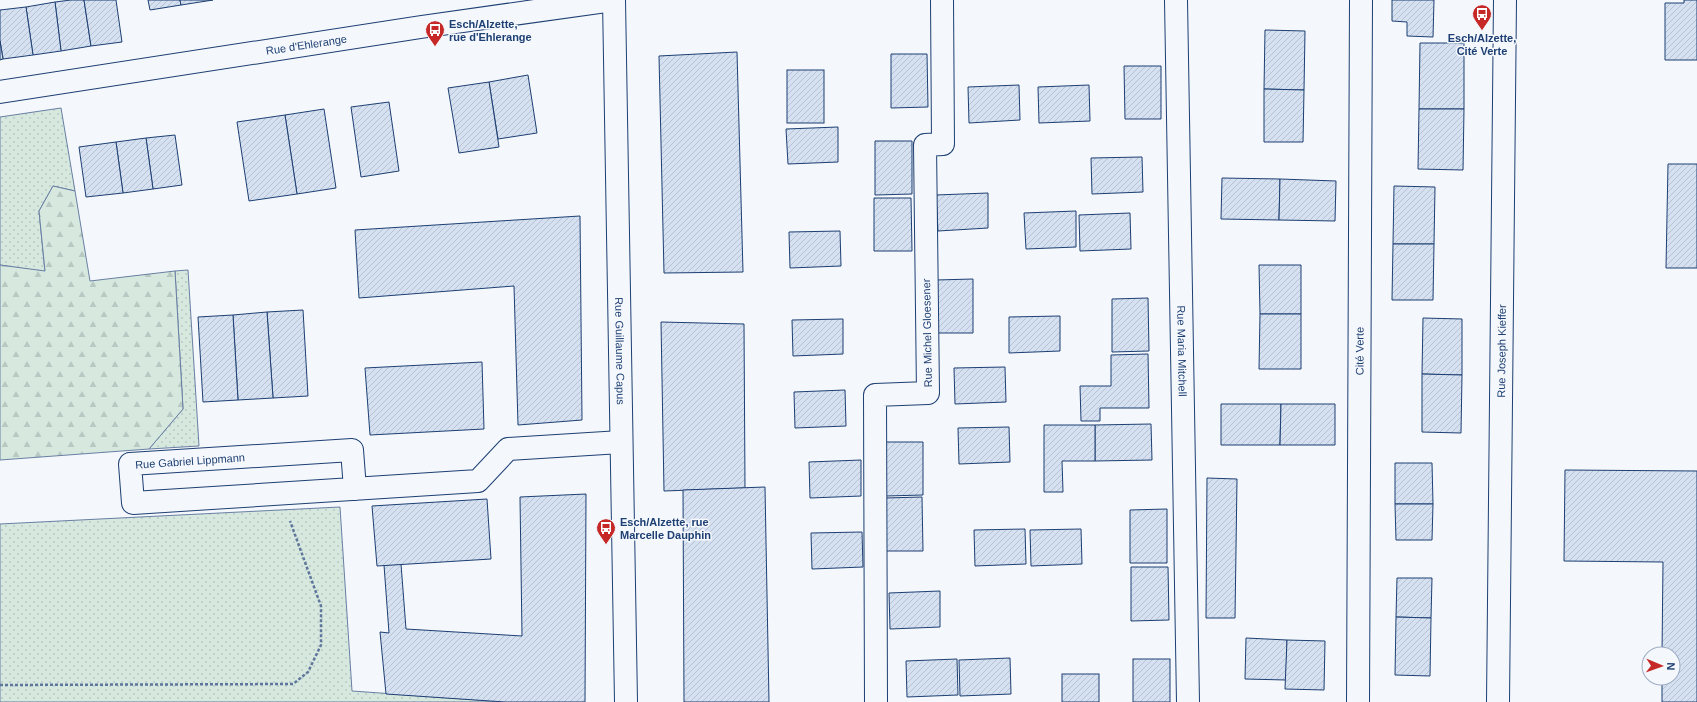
<svg xmlns="http://www.w3.org/2000/svg" width="1697" height="702" viewBox="0 0 1697 702" font-family="Helvetica,sans-serif">
<style>
.grass{fill:url(#grass-dots);stroke:#687fa3}
.forest{fill:url(#forest-firs);stroke:#687fa3}
.building{fill:url(#building-hatch);stroke:#1d3f73}
.lines{fill:none;stroke-linecap:round;stroke-linejoin:round}
.minor-casing{stroke:#1d3f73;stroke-width:24}
.major-casing{stroke:#1d3f73;stroke-width:24}
.path{stroke:#5e769c;stroke-width:2.5;stroke-dasharray:3 2;stroke-linecap:butt}
.minor{stroke:#f4f7fb;stroke-width:22}
.major{stroke:#f4f7fb;stroke-width:22}
.labels{text-anchor:middle;stroke-width:3;stroke-linejoin:round;paint-order:stroke}
.poi-label{font-size:11px;font-weight:bold;fill:#1d3f73;stroke:#f4f7fb;text-anchor:start}
.street-label{font-size:11px;fill:#1d3f73;stroke:#f4f7fb}
</style>
<defs>
<pattern id="grass-dots" width="8" height="8" patternUnits="userSpaceOnUse"><rect width="8" height="8" fill="#d7e8df"/><path d="M2 2h.1M6 6h.1" fill="none" stroke="#b8c8c3" stroke-width="1.8" stroke-linecap="round"/></pattern>
<pattern id="forest-firs" width="22" height="20" patternUnits="userSpaceOnUse"><rect width="22" height="20" fill="#d7e8df"/><path d="M5 1l3.5 6h-7zM16 11l3.5 6h-7z" fill="#b8c8c3"/></pattern>
<pattern id="building-hatch" width="6" height="6" patternUnits="userSpaceOnUse"><rect width="6" height="6" fill="#d5e0f0"/><path d="M-1 1l2-2M0 6l6-6M5 7l2-2" fill="none" stroke="#b6c1d1"/></pattern>
</defs>
<rect width="100%" height="100%" fill="#f4f7fb"/>
<g class="grass">
<polygon points="61,108 75,191 53,186 39,211 45,272 0,265 0,117"/>
<polygon points="188,270 199,446 149,449 183,409 175,271"/>
<polygon points="340,507 352,691 506,702 0,702 0,524"/>
</g>
<polygon class="forest" points="53,186 75,191 90,281 175,271 183,409 149,449 0,460 0,265 45,271 39,211"/>
<g class="building">
<polygon points="71,0 84,0 91,46 61,51 55,2"/>
<polygon points="84,0 116,0 122,42 91,46"/>
<polygon points="148,0 180,0 181,5 150,10"/>
<polygon points="180,0 213,0 181,5"/>
<polygon points="1392,0 1434,0 1433,37 1407,36 1407,22 1392,21"/>
<polygon points="1684,0 1697,0 1697,60 1665,60 1665,3 1684,3"/>
<polygon points="55,2 61,51 33,55 26,7"/>
<polygon points="26,7 33,55 3,59 0,41 0,10"/>
<polygon points="1265,30 1305,31 1304,90 1264,89"/>
<polygon points="0,41 3,59 0,60"/>
<polygon points="1420,43 1464,43 1464,109 1419,109"/>
<polygon points="737,52 743,272 664,273 659,56"/>
<polygon points="891,54 927,54 928,107 891,108"/>
<polygon points="1124,66 1161,66 1161,119 1125,119"/>
<rect x="787" y="70" width="37" height="53"/>
<polygon points="528,75 537,133 498,139 489,82"/>
<polygon points="489,82 499,147 459,153 448,88"/>
<polygon points="1019,85 1020,120 969,123 968,87"/>
<polygon points="1089,85 1090,121 1039,123 1038,87"/>
<polygon points="1264,89 1304,90 1303,142 1264,142"/>
<polygon points="389,102 399,171 361,177 351,107"/>
<polygon points="324,109 336,188 297,194 285,115"/>
<polygon points="1419,109 1464,109 1463,170 1418,169"/>
<polygon points="285,115 297,194 249,201 237,122"/>
<polygon points="838,127 838,162 788,164 786,129"/>
<polygon points="175,135 182,185 153,189 146,138"/>
<polygon points="146,138 153,189 123,193 116,142"/>
<polygon points="875,141 912,141 912,194 875,195"/>
<polygon points="116,142 123,193 86,197 79,147"/>
<polygon points="1142,157 1143,192 1092,194 1091,158"/>
<polygon points="1668,164 1697,164 1697,268 1666,268"/>
<polygon points="1222,178 1280,179 1279,220 1221,219"/>
<polygon points="1280,179 1336,181 1335,221 1279,220"/>
<polygon points="1394,186 1435,187 1434,244 1393,244"/>
<polygon points="988,193 988,228 938,231 936,195"/>
<polygon points="874,198 911,198 912,251 874,251"/>
<polygon points="1076,211 1076,247 1026,249 1024,213"/>
<polygon points="1130,213 1131,249 1080,251 1079,215"/>
<polygon points="580,216 582,420 518,425 514,286 359,298 355,230"/>
<polygon points="840,231 841,266 790,268 789,232"/>
<polygon points="1393,244 1434,244 1433,300 1392,300"/>
<polygon points="1259,265 1301,265 1301,314 1260,314"/>
<polygon points="973,279 973,333 937,333 936,280"/>
<polygon points="1148,298 1149,351 1112,352 1112,299"/>
<polygon points="303,310 308,396 273,398 267,312"/>
<polygon points="267,312 273,398 238,400 233,315"/>
<polygon points="1260,314 1301,314 1301,369 1259,369"/>
<polygon points="233,315 238,400 203,402 198,317"/>
<polygon points="1060,316 1060,351 1009,353 1009,317"/>
<polygon points="1423,318 1462,319 1462,375 1422,374"/>
<polygon points="843,319 843,354 793,356 792,320"/>
<polygon points="661,322 744,324 745,488 664,491"/>
<polygon points="1148,354 1149,408 1100,408 1100,421 1081,421 1080,386 1111,386 1111,355"/>
<polygon points="482,362 484,429 370,435 365,368"/>
<polygon points="1005,367 1006,402 955,404 954,368"/>
<polygon points="1422,374 1462,375 1461,433 1422,432"/>
<polygon points="845,390 846,426 795,428 794,392"/>
<polygon points="1221,404 1281,404 1280,445 1221,445"/>
<polygon points="1281,404 1335,404 1335,445 1280,445"/>
<polygon points="1151,424 1152,460 1095,461 1095,425"/>
<polygon points="1044,425 1095,425 1095,461 1062,461 1063,492 1044,492"/>
<polygon points="1009,427 1010,462 959,464 958,428"/>
<polygon points="886,442 923,442 923,495 886,496"/>
<polygon points="861,460 861,496 810,498 809,462"/>
<polygon points="1395,463 1432,463 1433,504 1395,504"/>
<polygon points="1565,470 1697,471 1697,702 1662,702 1662,678 1673,678 1673,654 1662,654 1663,562 1564,561"/>
<polygon points="1207,478 1237,479 1235,618 1206,618"/>
<polygon points="765,487 769,702 684,702 683,490"/>
<polygon points="586,494 585,702 505,702 386,694 380,632 389,633 384,565 401,564 406,629 522,636 520,497"/>
<polygon points="922,497 923,551 886,551 885,498"/>
<polygon points="487,499 491,559 377,566 372,506"/>
<polygon points="1395,504 1433,504 1432,540 1396,540"/>
<polygon points="1167,509 1167,563 1130,563 1130,510"/>
<polygon points="1025,529 1026,564 975,566 974,530"/>
<polygon points="1081,529 1082,564 1031,566 1030,530"/>
<polygon points="862,532 863,567 812,569 811,533"/>
<polygon points="1131,567 1168,567 1169,620 1131,621"/>
<polygon points="1397,578 1432,578 1431,618 1396,617"/>
<polygon points="940,591 940,627 890,629 889,593"/>
<polygon points="1396,617 1431,618 1430,676 1395,675"/>
<polygon points="1246,638 1287,640 1286,680 1245,679"/>
<polygon points="1287,640 1325,641 1324,690 1285,689"/>
<polygon points="1010,658 1011,694 960,696 959,660"/>
<polygon points="957,659 958,695 907,697 906,661"/>
<rect x="1133" y="659" width="37" height="43"/>
<rect x="1062" y="674" width="37" height="28"/>
</g>
<g class="lines">
<defs>
<g id="minor">
<path id="s1" d="M614,0L626,702"/>
<path id="s2" d="M1176,0L1188,702"/>
<path id="s3" d="M0,92L421,27L613,0"/>
<polyline points="355,489 352,450 130,464 133,503 478,481 508,449 621,442"/>
<polyline points="876,702 875,395 928,393 925,145 943,144 942,0"/>
<path id="s4" d="M1358,702L1361,0"/>
</g>
<g id="major">
<path id="s5" d="M1498,702L1505,0"/>
</g>
</defs>
<use href="#minor" class="minor-casing"/>
<use href="#major" class="major-casing"/>
<polyline class="path" points="0,685 293,684 308,672 321,645 321,606 290,521"/>
<use href="#minor" class="minor"/>
<use href="#major" class="major"/>
</g>
<defs>
<symbol id="bus-pin" viewBox="-11 -11 22 30"><path d="M0 17L-7.5 6A9.5 9.5 0 1 1 7.5 6Z" fill="#c62828" stroke="#f4f7fb"/><path d="M-5-6H5V4H4V6H2V4H-2V6H-4V4H-5ZM-3.5-4V0h7V-4ZM-3.5 1.2v1.5H-2V1.2ZM2 1.2v1.5H3.5V1.2Z" fill="#fff"/></symbol>
</defs>
<g fill-rule="evenodd">
<use href="#bus-pin" x="1471" y="3" width="22" height="30"/>
<use href="#bus-pin" x="424" y="19" width="22" height="30"/>
<use href="#bus-pin" x="595" y="517" width="22" height="30"/>
</g>
<g class="labels">
<g class="poi-label">
<text x="449" y="28">Esch/Alzette,<tspan x="449" dy="13">rue d'Ehlerange</tspan></text>
<text x="1482" y="42" text-anchor="middle">Esch/Alzette,<tspan x="1482" dy="13">Cité Verte</tspan></text>
<text x="620" y="526">Esch/Alzette, rue<tspan x="620" dy="13">Marcelle Dauphin</tspan></text>
</g>
<g class="street-label">
<text dy="4" stroke="none"><textPath href="#s3" startOffset="310">Rue d'Ehlerange</textPath></text>
<text transform="translate(927 333) rotate(-91)" y="4">Rue Michel Gloesener</text>
<text dy="4" stroke="none"><textPath href="#s1" startOffset="351">Rue Guillaume Capus</textPath></text>
<text dy="4" stroke="none"><textPath href="#s2" startOffset="351">Rue Maria Mitchell</textPath></text>
<text dy="4" stroke="none"><textPath href="#s4" startOffset="351">Cité Verte</textPath></text>
<text dy="4" stroke="none"><textPath href="#s5" startOffset="351">Rue Joseph Kieffer</textPath></text>
<text transform="translate(190 461) rotate(-4)" y="4">Rue Gabriel Lippmann</text>
</g>
</g>
<g transform="translate(1661 666) rotate(92)"><circle r="19" fill="#f4f7fb" stroke="#9eadc5"/>
<path d="M0-3L7 15L0 10L-7 15Z" fill="#c62828"/>
<text y="-6" font-size="11" font-weight="bold" text-anchor="middle" fill="#1d3f73">N</text>
</g>
</svg>
